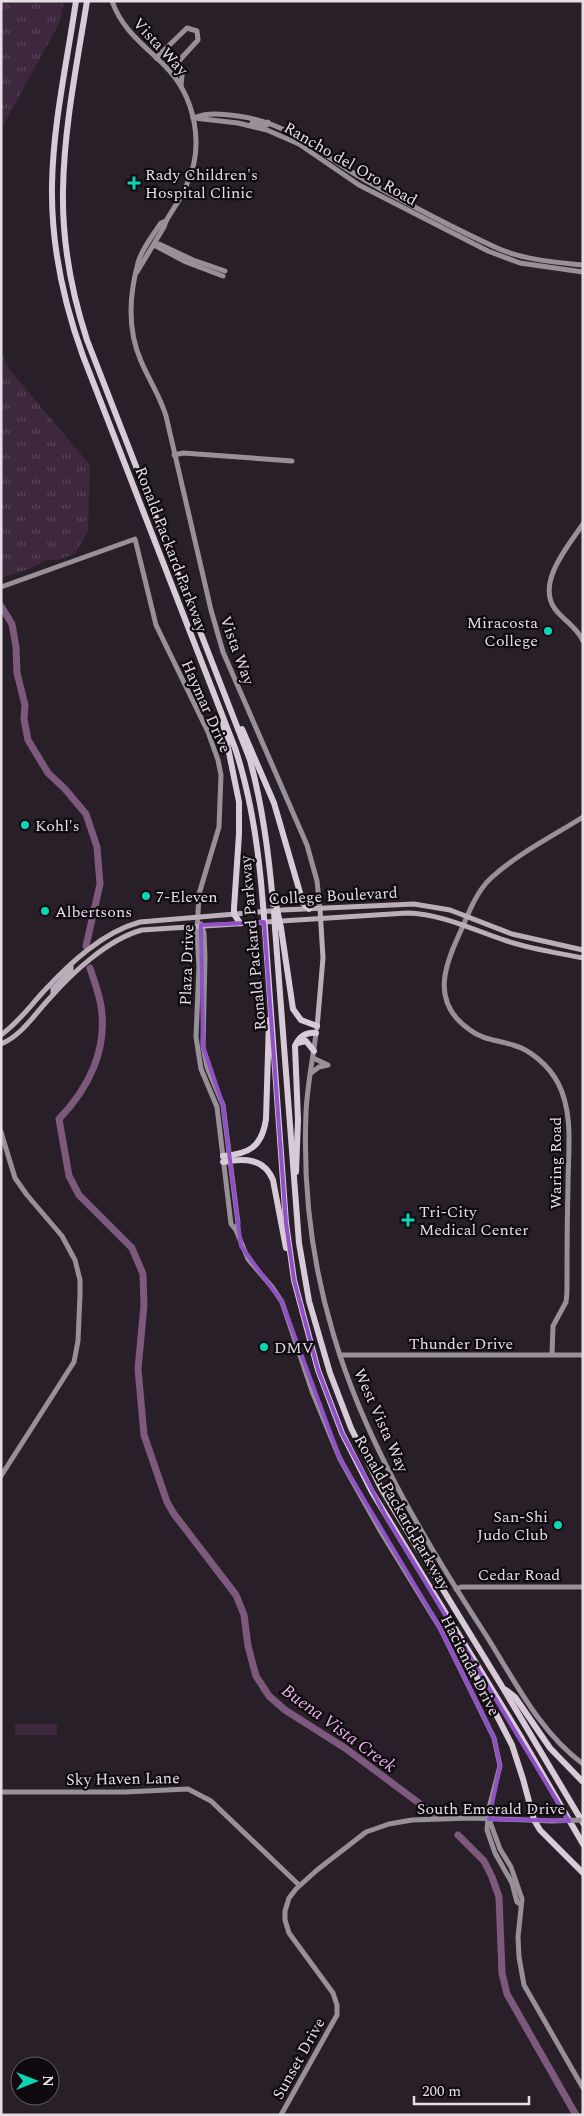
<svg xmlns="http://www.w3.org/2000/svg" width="584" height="2116" viewBox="0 0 584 2116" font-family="Spectral,serif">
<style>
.grass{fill:url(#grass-tufts)}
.pitch{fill:#3d283d}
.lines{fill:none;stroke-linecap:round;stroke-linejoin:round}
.river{stroke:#7d5a7d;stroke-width:7}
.secondary{stroke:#989098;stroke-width:5}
.primary{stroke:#baaeb9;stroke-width:5}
.highway{stroke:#d8cad7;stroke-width:6}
.secondary-bridge{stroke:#989098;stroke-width:5}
.highway-bridge{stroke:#d8cad7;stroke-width:6}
.marked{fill:none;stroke:#9050c7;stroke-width:4;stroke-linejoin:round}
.poi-dot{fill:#0cd5b5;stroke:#0f0a0f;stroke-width:2}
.labels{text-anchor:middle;stroke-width:4.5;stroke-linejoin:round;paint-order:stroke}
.street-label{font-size:16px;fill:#e5dee5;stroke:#0f0a0f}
.poi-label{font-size:16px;fill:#e5dee5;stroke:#0f0a0f;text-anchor:start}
.water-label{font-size:18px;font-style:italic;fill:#ebb2eb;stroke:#0f0a0f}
</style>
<defs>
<pattern id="grass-tufts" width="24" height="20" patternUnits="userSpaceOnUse" patternTransform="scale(1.25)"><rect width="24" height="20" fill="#3d283d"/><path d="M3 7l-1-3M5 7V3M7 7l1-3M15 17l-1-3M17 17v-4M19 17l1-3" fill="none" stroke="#594759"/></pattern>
</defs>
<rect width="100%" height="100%" fill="#291f28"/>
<g class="grass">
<polygon points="1,1 64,1 60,22 1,129"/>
<polygon points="1,352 9,369 90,465 88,531 75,554 56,560 47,560 29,569 1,578"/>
</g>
<rect class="pitch" x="15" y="1724" width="42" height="11"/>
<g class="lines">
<g class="river">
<polyline points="1,606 12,624 16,647 17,673 25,705 24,719 28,740 48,773 65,789 86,814 97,847 100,884 86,946"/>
<path d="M90,968C94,981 99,993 101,1006C108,1050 88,1089 59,1119L69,1176L79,1195L132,1248L143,1274L144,1305L138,1369L144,1435L167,1502L174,1514L236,1595L244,1615L248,1646L256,1676L269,1696L285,1710L345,1748L435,1815"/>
<polyline points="458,1835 484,1861 492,1877 499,1897 502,1973 507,1994 576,2115"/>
</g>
<g class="secondary">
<path d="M112,1C122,30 144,45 165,66C195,96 205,145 187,184C182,197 173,209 166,221L164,227L137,272"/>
<polyline points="156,58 187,28 197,31 198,40 176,64 182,75 181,86"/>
<path d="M193,118C209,112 222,114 238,116C291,123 321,155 365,180C408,204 453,228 497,248C524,260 554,262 583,265"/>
<polyline points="194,118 238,123 267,130 299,144 359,185 488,251 520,263 583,272"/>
<polyline points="252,123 267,125 268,122"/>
<path d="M166,221L161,223C153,235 141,250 138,263C129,296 127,329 141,361C149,380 160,396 166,416L211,610L223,652L307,845L317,881L320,909"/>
<polyline points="159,244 193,260 225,271"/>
<polyline points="154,245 186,262 223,276"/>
<polyline points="174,455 183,453 292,461"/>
<path d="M583,524C568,546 536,583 555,609C564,621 577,627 583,641"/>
<polyline points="1,587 135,539 156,625 208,732 218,760 221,775 219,827 199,894 197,932 199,967 196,1037 201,1069 217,1107 231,1224 236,1230 248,1259 272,1287 282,1302 312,1391 340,1459 381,1532 440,1628 494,1738 500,1766 489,1808 487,1830 495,1853 512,1883 517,1902 520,1904"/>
<polyline points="201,924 204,933 205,957 203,1046 207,1067 223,1105 238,1223 236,1230"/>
<path d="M316,1033C313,1059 307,1086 306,1113C303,1187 312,1263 333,1333C363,1437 423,1538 482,1629C512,1675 537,1730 583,1764"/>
<polyline points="311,1073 319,1067 328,1065 313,1058"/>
<polyline points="1,1132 15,1178 27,1195 62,1236 75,1260 80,1280 80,1295 78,1341 74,1362 1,1476"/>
<polyline points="340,1355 583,1355"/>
<path d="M552,1355L553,1326L566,1302L567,1292C567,1257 567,1222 568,1187C568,1152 574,1114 558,1083C549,1066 531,1050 513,1045C498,1040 483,1040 470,1030C428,1001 446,963 463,926C470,909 478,890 491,878C517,854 553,836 583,817"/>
<polyline points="456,1589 461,1587 583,1587"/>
<polyline points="1,1792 125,1792 188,1789 211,1801 299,1885"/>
<polyline points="489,1819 500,1849 511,1867 522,1899 518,1937 519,1957 524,1985 583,2088"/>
<polyline points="281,2115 337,2015 337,2005 333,1993 289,1933 285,1920 285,1911 289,1898 296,1889 317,1870 366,1832 389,1824 412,1820 472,1818 552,1821"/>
</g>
<g class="primary">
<polyline points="53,994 53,989 71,970 71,964"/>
<polyline points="317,1028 323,958 320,909"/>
<path d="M1,1035C19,1022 30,1006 44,991C70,963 103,932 140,922L282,910L414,904L450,910L512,934L583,950"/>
<path d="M1,1044C22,1035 34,1015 49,999C72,973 108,939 142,930L407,913C443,914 473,930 507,941C531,949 558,953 583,958"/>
</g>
<g class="highway">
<path d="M76,1C67,62 53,124 52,185C51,244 63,301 83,356L235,748C252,799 259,851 263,905"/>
<path d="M87,1C77,64 64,127 63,190C62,241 71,291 87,340L250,760C263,808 269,855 273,904"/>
<polyline points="223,723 239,802 239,834 234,908 234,914 240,923"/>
<polyline points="242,729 274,803 303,903 309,909"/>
<polyline points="275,928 299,1243 309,1301 330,1373 351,1428 381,1488 503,1688 583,1823"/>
<polyline points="281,928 293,1009 301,1020 317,1026"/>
<polyline points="265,929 286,1223 294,1280 318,1370 342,1433 372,1492 521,1737 583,1844"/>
<polyline points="297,1043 306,1041 314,1051"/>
<path d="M223,1156C249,1154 262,1147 266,1119L269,1020"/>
<path d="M223,1162C244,1158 264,1158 273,1180L286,1248"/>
<path d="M296,1172L298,1120L295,1046C299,1037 306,1032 316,1033"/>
<polyline points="466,1651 467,1658 512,1745 523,1779 534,1820 540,1830 583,1873"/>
<polyline points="506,1690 515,1697 550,1748 583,1782"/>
</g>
<polyline class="secondary-bridge" points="552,1821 583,1820"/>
<g class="highway-bridge">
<polyline points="276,904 281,928"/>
<polyline points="263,905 265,929"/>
<polyline points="274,912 275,928"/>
</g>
</g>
<path class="marked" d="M264,922L286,1223L294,1280L318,1370L342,1433L385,1515L569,1821L489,1819L500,1766L494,1738L440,1628L340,1459L282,1302L241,1246L223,1105L203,1046L201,925Z"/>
<g class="poi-dot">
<path d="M131.5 175.5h5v5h5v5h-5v5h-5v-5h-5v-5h5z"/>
<circle cx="548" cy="631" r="5"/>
<circle cx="25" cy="825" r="5"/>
<circle cx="146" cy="896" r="5"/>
<circle cx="45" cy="911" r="5"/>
<path d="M405.5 1212.5h5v5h5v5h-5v5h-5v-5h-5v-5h5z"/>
<circle cx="264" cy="1347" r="5"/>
<circle cx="558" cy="1525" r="5"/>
</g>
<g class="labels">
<g class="street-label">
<text transform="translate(161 46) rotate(47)" y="6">Vista Way</text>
<text transform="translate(351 163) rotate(30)" y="6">Rancho del Oro Road</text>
<text transform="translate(172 549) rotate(69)" y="6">Ronald Packard Parkway</text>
<text transform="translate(238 650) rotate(70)" y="6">Vista Way</text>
<text transform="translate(207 706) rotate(66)" y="6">Haymar Drive</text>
<text transform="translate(333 895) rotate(-3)" y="6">College Boulevard</text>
<text transform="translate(252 943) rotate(-95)" y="6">Ronald Packard Parkway</text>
<text transform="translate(186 965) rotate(-88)" y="6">Plaza Drive</text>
<text transform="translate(555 1163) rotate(-90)" y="6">Waring Road</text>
<text x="461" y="1349">Thunder Drive</text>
<text transform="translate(382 1420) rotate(66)" y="6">West Vista Way</text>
<text transform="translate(403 1512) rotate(60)" y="6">Ronald Packard Parkway</text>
<text x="519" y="1580">Cedar Road</text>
<text transform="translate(471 1665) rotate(63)" y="6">Hacienda Drive</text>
<text transform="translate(123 1778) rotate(-1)" y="6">Sky Haven Lane</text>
<text x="491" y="1814">South Emerald Drive</text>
<text transform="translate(298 2058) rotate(-61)" y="6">Sunset Drive</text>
</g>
<g class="poi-label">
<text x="145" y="180">Rady Children's<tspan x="145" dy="18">Hospital Clinic</tspan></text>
<text x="538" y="628" text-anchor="end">Miracosta<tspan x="538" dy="18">College</tspan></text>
<text x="35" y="831">Kohl's</text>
<text x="156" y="902">7-Eleven</text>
<text x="55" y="917">Albertsons</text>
<text x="419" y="1217">Tri-City<tspan x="419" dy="18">Medical Center</tspan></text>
<text x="274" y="1353">DMV</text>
<text x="548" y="1522" text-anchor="end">San-Shi<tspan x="548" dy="18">Judo Club</tspan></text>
</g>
<g class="water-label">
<text transform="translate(339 1728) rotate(36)" y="6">Buena Vista Creek</text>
</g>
</g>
<rect width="584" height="2116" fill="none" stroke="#e5dee5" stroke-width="5"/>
<g transform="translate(35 2081) rotate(90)"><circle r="24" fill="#0f0a0f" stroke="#655f65"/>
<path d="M0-4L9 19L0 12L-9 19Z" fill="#0cd5b5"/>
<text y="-8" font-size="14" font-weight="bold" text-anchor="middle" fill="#e5dee5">N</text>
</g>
<path d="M414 2096v8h115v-8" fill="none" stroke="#e5dee5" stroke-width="2.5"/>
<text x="422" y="2096" font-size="15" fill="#e5dee5" stroke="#0f0a0f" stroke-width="4" paint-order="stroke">200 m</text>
</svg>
